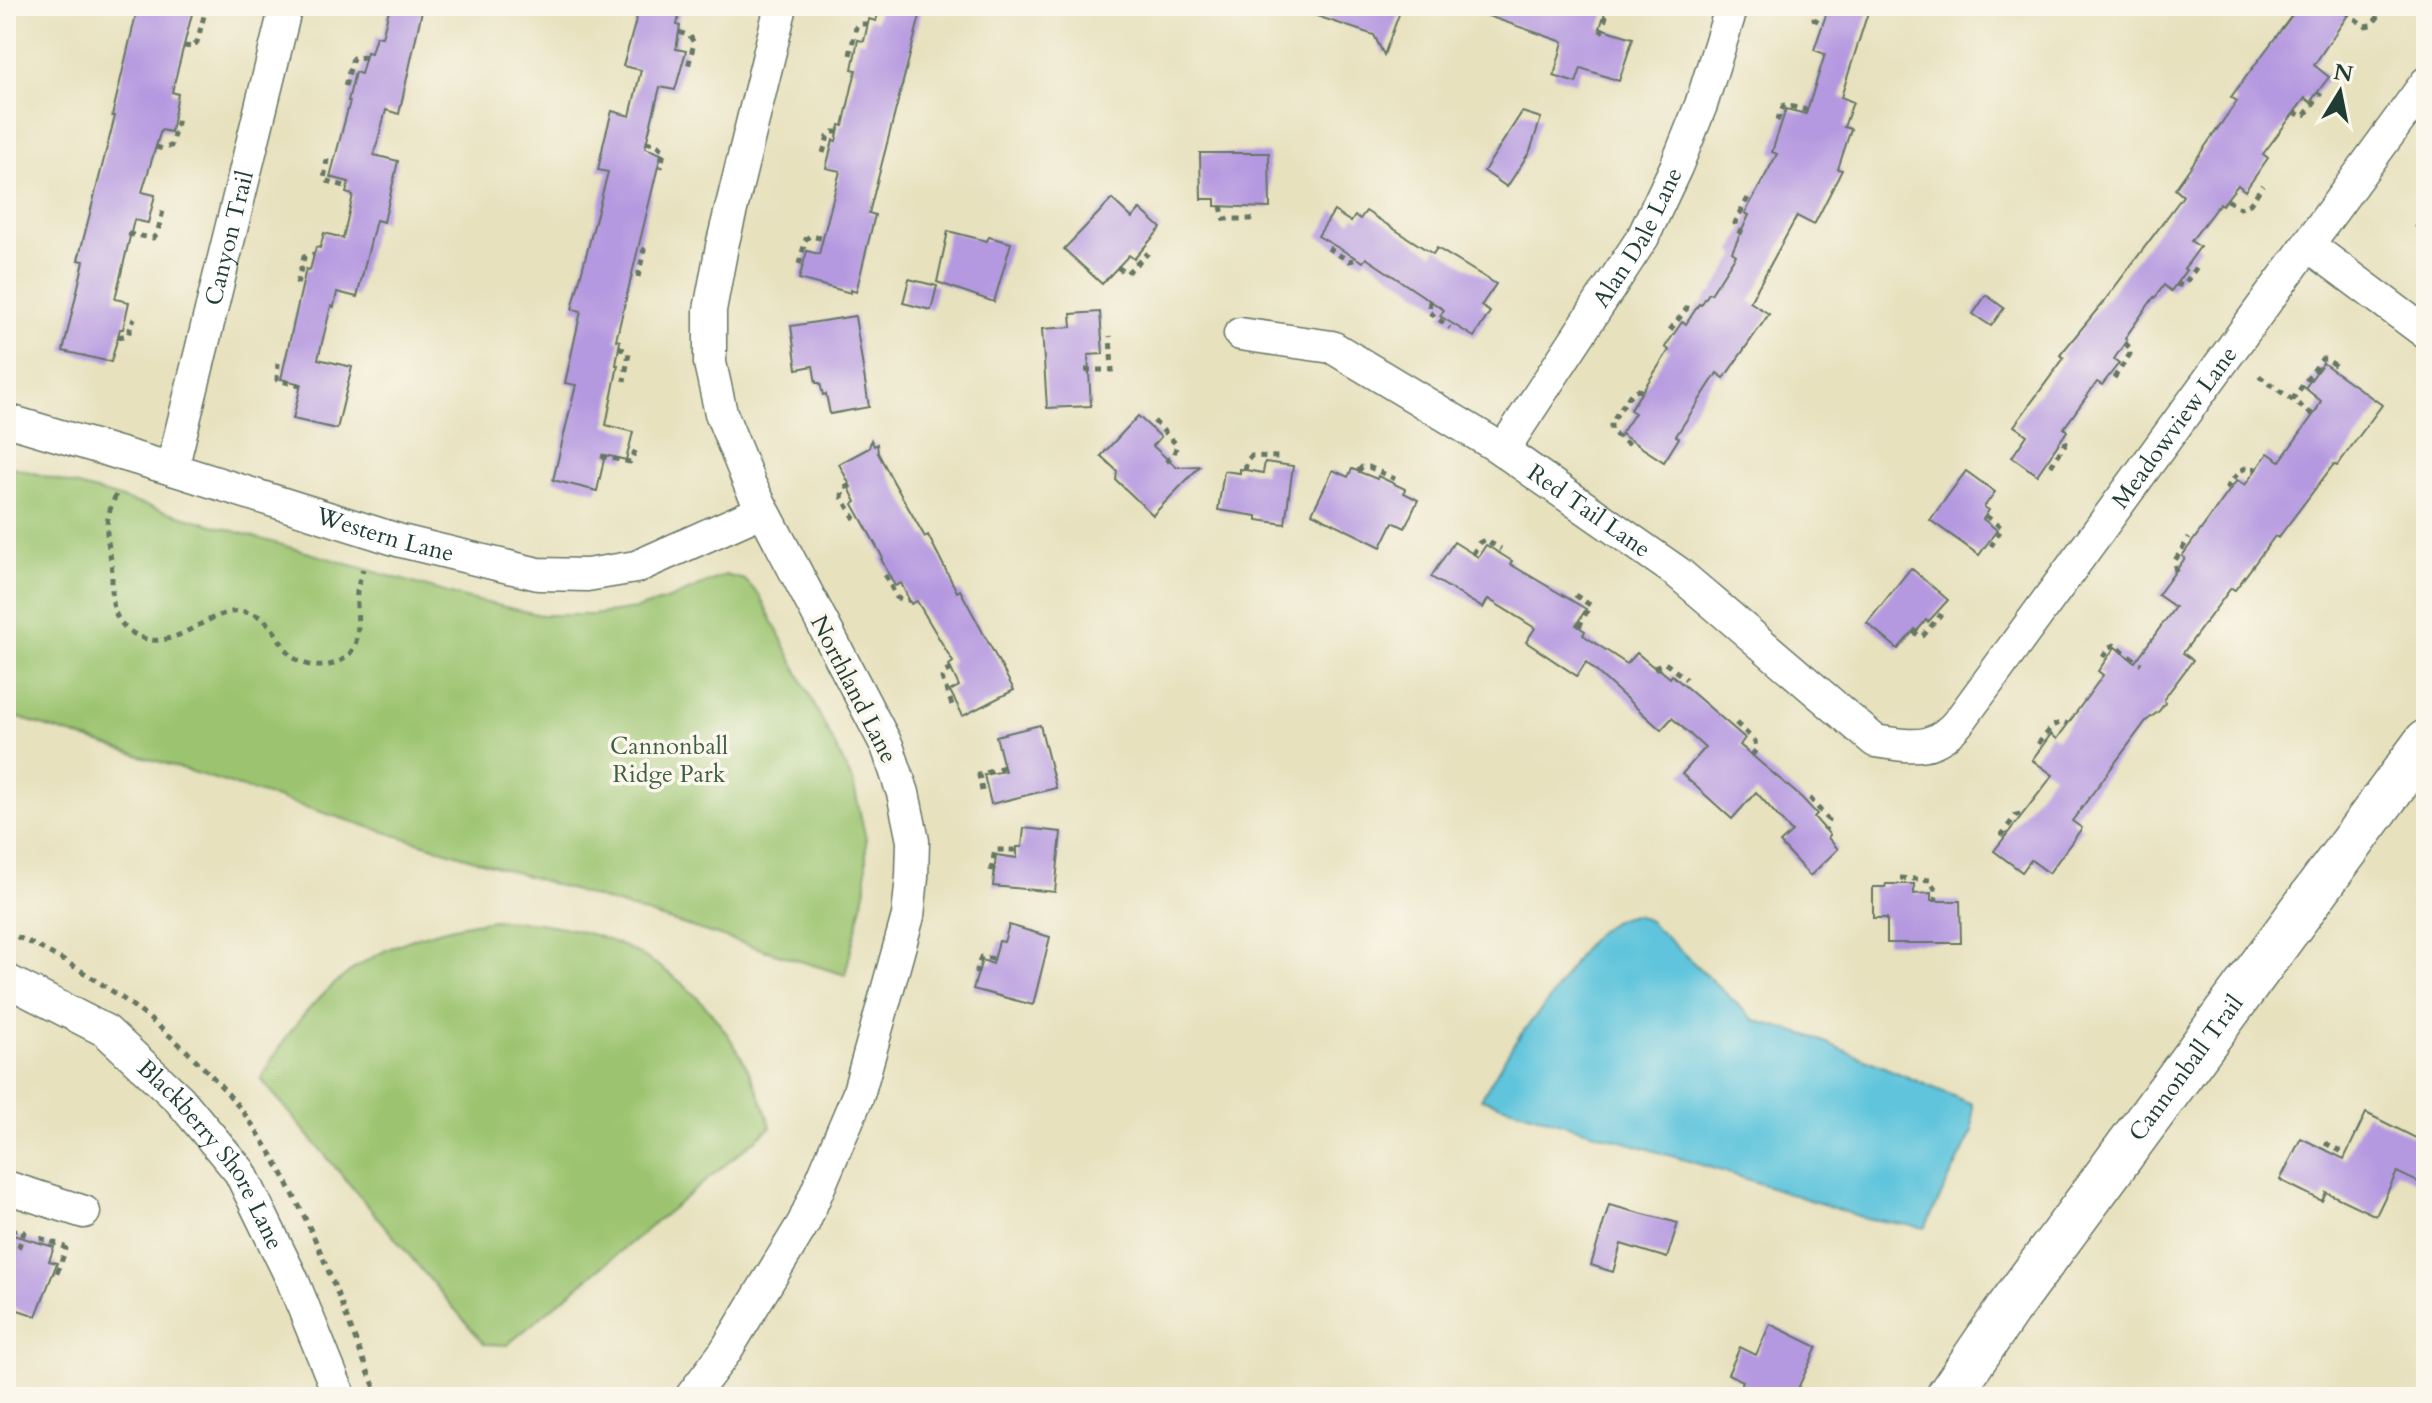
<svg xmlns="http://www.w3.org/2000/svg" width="2432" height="1403" viewBox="0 0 2432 1403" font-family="Cardo,serif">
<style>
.green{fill:#9cc470;stroke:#5e8052;stroke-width:2}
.water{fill:#5fc4dc;stroke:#3f8088;stroke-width:2}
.building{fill:#b599e0}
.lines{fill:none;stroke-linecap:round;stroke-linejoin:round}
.minor-casing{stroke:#657664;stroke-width:35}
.secondary-casing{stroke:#657664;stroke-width:47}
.path{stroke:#657664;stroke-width:5;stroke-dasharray:6 6;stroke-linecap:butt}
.minor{stroke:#fff;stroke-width:32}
.secondary{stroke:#fff;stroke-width:44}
.labels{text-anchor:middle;stroke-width:7;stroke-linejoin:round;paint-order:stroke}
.street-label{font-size:24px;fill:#1f3d34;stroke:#fbf7ec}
.park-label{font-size:24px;fill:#3e5f43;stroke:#fbf7ec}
</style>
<rect width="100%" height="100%" fill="#fbf7ec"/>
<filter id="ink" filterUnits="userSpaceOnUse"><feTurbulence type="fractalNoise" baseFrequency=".0125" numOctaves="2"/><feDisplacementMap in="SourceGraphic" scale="16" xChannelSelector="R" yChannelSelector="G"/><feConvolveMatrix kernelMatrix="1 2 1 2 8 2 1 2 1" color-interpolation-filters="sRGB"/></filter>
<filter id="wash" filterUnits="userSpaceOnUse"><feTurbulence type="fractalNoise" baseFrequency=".006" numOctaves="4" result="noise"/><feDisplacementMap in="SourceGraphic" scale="32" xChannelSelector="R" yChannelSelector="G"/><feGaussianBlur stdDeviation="1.8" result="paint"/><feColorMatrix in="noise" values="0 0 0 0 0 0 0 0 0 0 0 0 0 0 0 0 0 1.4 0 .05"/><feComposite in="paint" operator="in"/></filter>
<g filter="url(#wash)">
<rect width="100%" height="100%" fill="#e7e1be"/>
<g class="green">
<polygon points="6,465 465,598 541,615 592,615 636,609 672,598 725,575 745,580 760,596 853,782 866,839 866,888 845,975 6,714"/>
<path d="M494,920C635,922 729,992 771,1127L507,1345L484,1344L261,1079C314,980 383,934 494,920Z"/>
</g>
<path class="water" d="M1636,915L1649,921L1754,1020L1810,1036L1972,1104L1973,1131L1925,1228L1864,1218L1722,1171L1481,1099C1493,1080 1503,1059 1516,1041C1528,1024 1543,1009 1555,992C1575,961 1594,919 1636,915Z"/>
<g id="blocks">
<g class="building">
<polygon points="138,6 194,6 172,92 178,94 171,132 161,130 142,192 155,195 148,223 134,220 115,299 129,302 123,329 120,329 111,362 63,351 84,261 78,260 115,116 112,116"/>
<polygon points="390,6 423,6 399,114 386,110 374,155 398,161 384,222 376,220 357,297 337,292 334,307 331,306 318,359 352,367 337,429 293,419 301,384 281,379 306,269 310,270 316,247 320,248 324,233 343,238 353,195 346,193 349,182 330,177 350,101 348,101 355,72 361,74 367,52 371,53 376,36 382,37"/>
<polygon points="640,6 681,6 677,25 680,26 676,49 686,51 675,90 660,87 645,148 661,154 616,340 620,341 616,365 618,365 606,425 633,432 626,460 605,455 597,491 553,480 576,385 565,383 581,311 572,309 608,172 598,170 604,141 612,111 630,116 641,70 623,66"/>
<polygon points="880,6 895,6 921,12 869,213 875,215 856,292 851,290 851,293 799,279 807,251 819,254 840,171 826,168 833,140 836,141 840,125 843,126 856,70 852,69 858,40 864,41 869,19 876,21"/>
<polygon points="1300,6 1402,6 1384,55 1374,35 1299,10"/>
<polygon points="1471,6 1607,6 1600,28 1633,38 1619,81 1581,68 1576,83 1554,76 1563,42 1471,10"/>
<polygon points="1829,6 1870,6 1841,97 1853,102 1844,127 1851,129 1838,169 1842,170 1814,225 1797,216 1750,302 1769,314 1724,378 1717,373 1676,436 1679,438 1664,462 1621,434 1635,413 1630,410 1669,350 1665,347 1682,322 1686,324 1699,304 1701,305 1709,293 1711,294 1736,255 1732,252 1749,215 1745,213 1777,154 1772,152 1786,109 1806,114 1825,54 1814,50"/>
<polygon points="2299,6 2354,6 2314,65 2329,77 2310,102 2305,98 2263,154 2268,158 2245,191 2238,185 2222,205 2220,203 2191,241 2200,247 2184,269 2186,270 2171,291 2164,285 2155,298 2154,297 2125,338 2127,340 2114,359 2119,363 2102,385 2097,382 2064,428 2067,431 2037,475 2012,457 2027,435 2014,426 2064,358 2060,355 2105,300 2183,196 2175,189 2237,101 2231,97"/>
<polygon points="1522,112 1541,118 1530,151 1507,187 1484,171"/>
<polygon points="1200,153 1269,153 1270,208 1215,206 1215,199 1201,199"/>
<polygon points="1112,199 1132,218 1140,209 1161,228 1134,259 1129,255 1102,284 1064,249"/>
<polygon points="1334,211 1351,222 1355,216 1360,219 1366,211 1433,254 1437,248 1496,284 1481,306 1490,312 1474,337 1440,316 1444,310 1366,258 1363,262 1318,236"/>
<polygon points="948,231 987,241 989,237 1011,243 994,302 937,282"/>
<polygon points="909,279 937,286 931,310 903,303"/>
<polygon points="1986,295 2004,308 1991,326 1973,314"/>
<polygon points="1100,312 1103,354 1088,355 1091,406 1047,408 1042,329 1072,327 1071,314"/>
<polygon points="855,316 869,407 830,414 826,394 823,395 820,383 816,383 813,366 797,369 791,326"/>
<polygon points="2323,363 2382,405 2337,466 2334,464 2278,538 2275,536 2235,590 2231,588 2183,653 2193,660 2164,699 2165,703 2159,711 2146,721 2072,821 2082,828 2049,873 2031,860 2022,872 1994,851 2053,775 2032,760 2051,734 2057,739 2103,675 2098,671 2115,647 2135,662 2175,607 2158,595 2185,558 2182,556 2237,480 2245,485 2268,453 2280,461 2316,411 2321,401 2305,388"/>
<polygon points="1138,416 1161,437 1153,446 1176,467 1200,466 1153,515 1116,480 1117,471 1101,456"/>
<polygon points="871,440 874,446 877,444 878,453 893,481 925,537 928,535 957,592 960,590 1014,690 963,716 950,691 959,686 949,665 953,662 917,601 911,604 901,583 895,586 881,559 883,558 853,504 856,502 849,488 851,487 839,464 869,448"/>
<polygon points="1265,462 1293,466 1285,524 1257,520 1257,516 1218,510 1224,471 1240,473 1240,469 1263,473"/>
<polygon points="1352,469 1377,479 1378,476 1405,489 1404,493 1418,500 1405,528 1393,522 1381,547 1312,513 1333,470 1348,477"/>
<polygon points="1966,471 1995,492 1984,507 1989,510 1983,519 1997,530 1979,555 1930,520"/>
<polygon points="1454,542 1478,557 1486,545 1512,561 1510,564 1586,609 1576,625 1585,631 1583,635 1627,664 1637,653 1657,670 1658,668 1670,678 1672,675 1745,738 1740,745 1802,798 1817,814 1814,817 1830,835 1828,838 1838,849 1810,876 1780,843 1792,832 1756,792 1732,819 1682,774 1705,748 1672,718 1661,730 1586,662 1577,676 1526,642 1535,628 1488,599 1483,608 1431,577"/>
<polygon points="1911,568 1948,600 1928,622 1926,620 1917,631 1915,629 1898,649 1867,623"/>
<polygon points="1040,725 1056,788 991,804 984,775 1005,771 996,736"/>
<polygon points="1024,828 1061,832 1055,892 993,886 996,855 1017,858 1017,847 1022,847"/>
<polygon points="1886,884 1914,884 1914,894 1931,893 1931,901 1960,901 1961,943 1887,943 1887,918 1873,918 1873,887 1885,887"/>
<polygon points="1009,925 1050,937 1033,1005 973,989 982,960 993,964 999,941 1004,942"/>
<polygon points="2366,1113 2426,1143 2426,1186 2397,1172 2376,1216 2326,1192 2322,1201 2280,1180 2301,1138 2344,1159"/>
<polygon points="1609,1205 1678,1223 1667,1258 1621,1244 1613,1272 1591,1265"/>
<polygon points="6,1233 54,1247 49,1261 57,1263 36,1316 6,1306"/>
<polygon points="1770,1324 1817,1347 1794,1397 1735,1397 1743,1381 1728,1374 1740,1347 1756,1355"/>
</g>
</g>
</g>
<g filter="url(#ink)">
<use href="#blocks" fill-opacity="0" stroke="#657664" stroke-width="2"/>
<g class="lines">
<defs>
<g id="minor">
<polyline points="2308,245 2426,333"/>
<path id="s1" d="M1240,334L1332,347L1495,445L1677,572L1875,741C1914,747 1935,752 1961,719L2426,83"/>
<path id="s2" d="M6,420L172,469L401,541L538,574L587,575L636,567L762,511"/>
<path id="s3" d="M1503,450L1643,237L1676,167L1701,105L1732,6"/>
<path id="s4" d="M172,469L286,6"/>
<path id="s5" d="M6,980L106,1031L179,1099L240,1172L292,1279L340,1397"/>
<polyline points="6,1187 84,1212"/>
<polyline points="691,1397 725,1352 804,1222 858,1095 908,916 912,877 913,841 903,793 887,746 750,485 721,413 710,363 710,310 722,246 781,6"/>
</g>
<g id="secondary">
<path id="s6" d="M1948,1397L2008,1309L2426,742"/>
</g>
</defs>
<use href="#minor" class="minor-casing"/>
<use href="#secondary" class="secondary-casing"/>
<g class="path">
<polyline points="1816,6 1814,19 1823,24"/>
<polyline points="2345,12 2365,26 2371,25 2379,16"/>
<polyline points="679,32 690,36 694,43 688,67"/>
<polyline points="1601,33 1609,6"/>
<polyline points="184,46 193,47 197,42 204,16"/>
<polyline points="850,55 856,27 858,24 868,24"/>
<polyline points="345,86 353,58 366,57"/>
<polyline points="2294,112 2302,116 2305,115 2321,93"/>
<polyline points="1777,121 1784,105 1807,110"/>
<polyline points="646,142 658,145 664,151 661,168"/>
<polyline points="156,147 163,149 171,146 178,119"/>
<polyline points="823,153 828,136 833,132 838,132"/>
<polyline points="327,159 324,180 348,187"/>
<polyline points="2227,200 2240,208 2250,204 2263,185"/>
<polyline points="1221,206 1224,219 1254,219"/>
<polyline points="2426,213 2416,229 2417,233 2426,239"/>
<polyline points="1743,233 1737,230 1735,223 1748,198"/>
<polyline points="128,234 153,238 157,234 163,211"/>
<polyline points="1328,248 1349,261 1358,259"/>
<polyline points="799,264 806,239 810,236 826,239"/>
<polyline points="1117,267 1127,273 1148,253"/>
<polyline points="638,277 644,250 638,246"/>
<polyline points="297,284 304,257 314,254"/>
<polyline points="2176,284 2183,286 2199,264"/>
<polyline points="1430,301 1429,312 1450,328"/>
<polyline points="1670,330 1687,308 1695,310"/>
<polyline points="118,337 128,335 134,318"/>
<polyline points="619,347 629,353 624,381"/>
<polyline points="278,363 277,380 305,387"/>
<polyline points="1085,370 1112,370 1110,336"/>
<polyline points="2259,376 2313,415"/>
<polyline points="2114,378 2130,354 2130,348 2125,343"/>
<polyline points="2292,400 2322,359 2326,359 2339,368"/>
<polyline points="1154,421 1177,445 1174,454 1165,463"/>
<polyline points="1629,445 1611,431 1611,423 1632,392 1639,390 1643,393"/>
<polyline points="601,456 630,462 637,447"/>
<polyline points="2051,466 2066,443 2063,436"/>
<polyline points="1245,470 1247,461 1251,456 1281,457"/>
<polyline points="1358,471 1362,467 1369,467 1395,479"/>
<polyline points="850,485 843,489 842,497 855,519"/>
<path d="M2226,489C2234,479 2241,463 2256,469"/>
<path d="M116,495C98,533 112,540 112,578C112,600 111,618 131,632C176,663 210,596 256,615C273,623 277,638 287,651C300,668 326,670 342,660C366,646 355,614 357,592C358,584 361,576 363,569"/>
<polyline points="1986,516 2002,528 1991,546"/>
<polyline points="1473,554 1479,543 1485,540 1501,549"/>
<polyline points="2176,571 2174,562 2189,538"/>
<polyline points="885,575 897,598 905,601 909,600"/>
<polyline points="1575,595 1590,605 1579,627"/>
<polyline points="1913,631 1920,637 1923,636 1941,614"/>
<polyline points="2103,657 2109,647 2114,645 2141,664"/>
<polyline points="1654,667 1665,663 1686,679"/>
<polyline points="951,669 945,672 942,678 952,705"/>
<polyline points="1736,723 1755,741 1756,750 1752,755"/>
<polyline points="2038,744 2053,726 2062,722 2068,724"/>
<polyline points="982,791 979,775 1004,767"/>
<polyline points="1810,798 1828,820 1825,830"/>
<polyline points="2001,836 2016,815 2025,813"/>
<polyline points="991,871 995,850 1017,850"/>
<polyline points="1900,878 1930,880 1935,889 1936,901"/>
<path d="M6,932C94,969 188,1040 246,1116C265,1141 282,1172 296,1200C329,1263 350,1332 379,1397"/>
<polyline points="976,974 981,957 995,959"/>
<polyline points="2325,1143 2346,1154"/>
<polyline points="11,1229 24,1232 18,1249"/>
<polyline points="40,1238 63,1246 66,1249 56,1276 53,1274"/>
</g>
<use href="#minor" class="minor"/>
<use href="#secondary" class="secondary"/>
</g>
</g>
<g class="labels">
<g class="street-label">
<text dy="8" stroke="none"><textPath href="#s4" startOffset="238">Canyon Trail</textPath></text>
<text dy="8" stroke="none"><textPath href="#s3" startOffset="252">Alan Dale Lane</textPath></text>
<text dy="8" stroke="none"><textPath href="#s1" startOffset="1222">Meadowview Lane</textPath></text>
<text dy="8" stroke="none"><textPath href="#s1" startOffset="398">Red Tail Lane</textPath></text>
<text dy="8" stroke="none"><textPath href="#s2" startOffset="396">Western Lane</textPath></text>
<text transform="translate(854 689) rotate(63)" y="8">Northland Lane</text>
<text dy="8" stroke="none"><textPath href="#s6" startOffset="406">Cannonball Trail</textPath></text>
<text dy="8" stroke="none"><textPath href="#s5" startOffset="276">Blackberry Shore Lane</textPath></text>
</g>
<g class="park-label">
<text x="669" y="754">Cannonball<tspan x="669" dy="28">Ridge Park</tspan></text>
</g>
</g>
<rect width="2432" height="1403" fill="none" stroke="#fbf7ec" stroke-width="32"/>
<g transform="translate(2340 92) rotate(10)" stroke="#fbf7ec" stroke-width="6" paint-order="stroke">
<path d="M0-6L14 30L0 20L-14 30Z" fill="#1f3d34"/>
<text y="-12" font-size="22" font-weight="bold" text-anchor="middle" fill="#1f3d34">N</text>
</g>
</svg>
